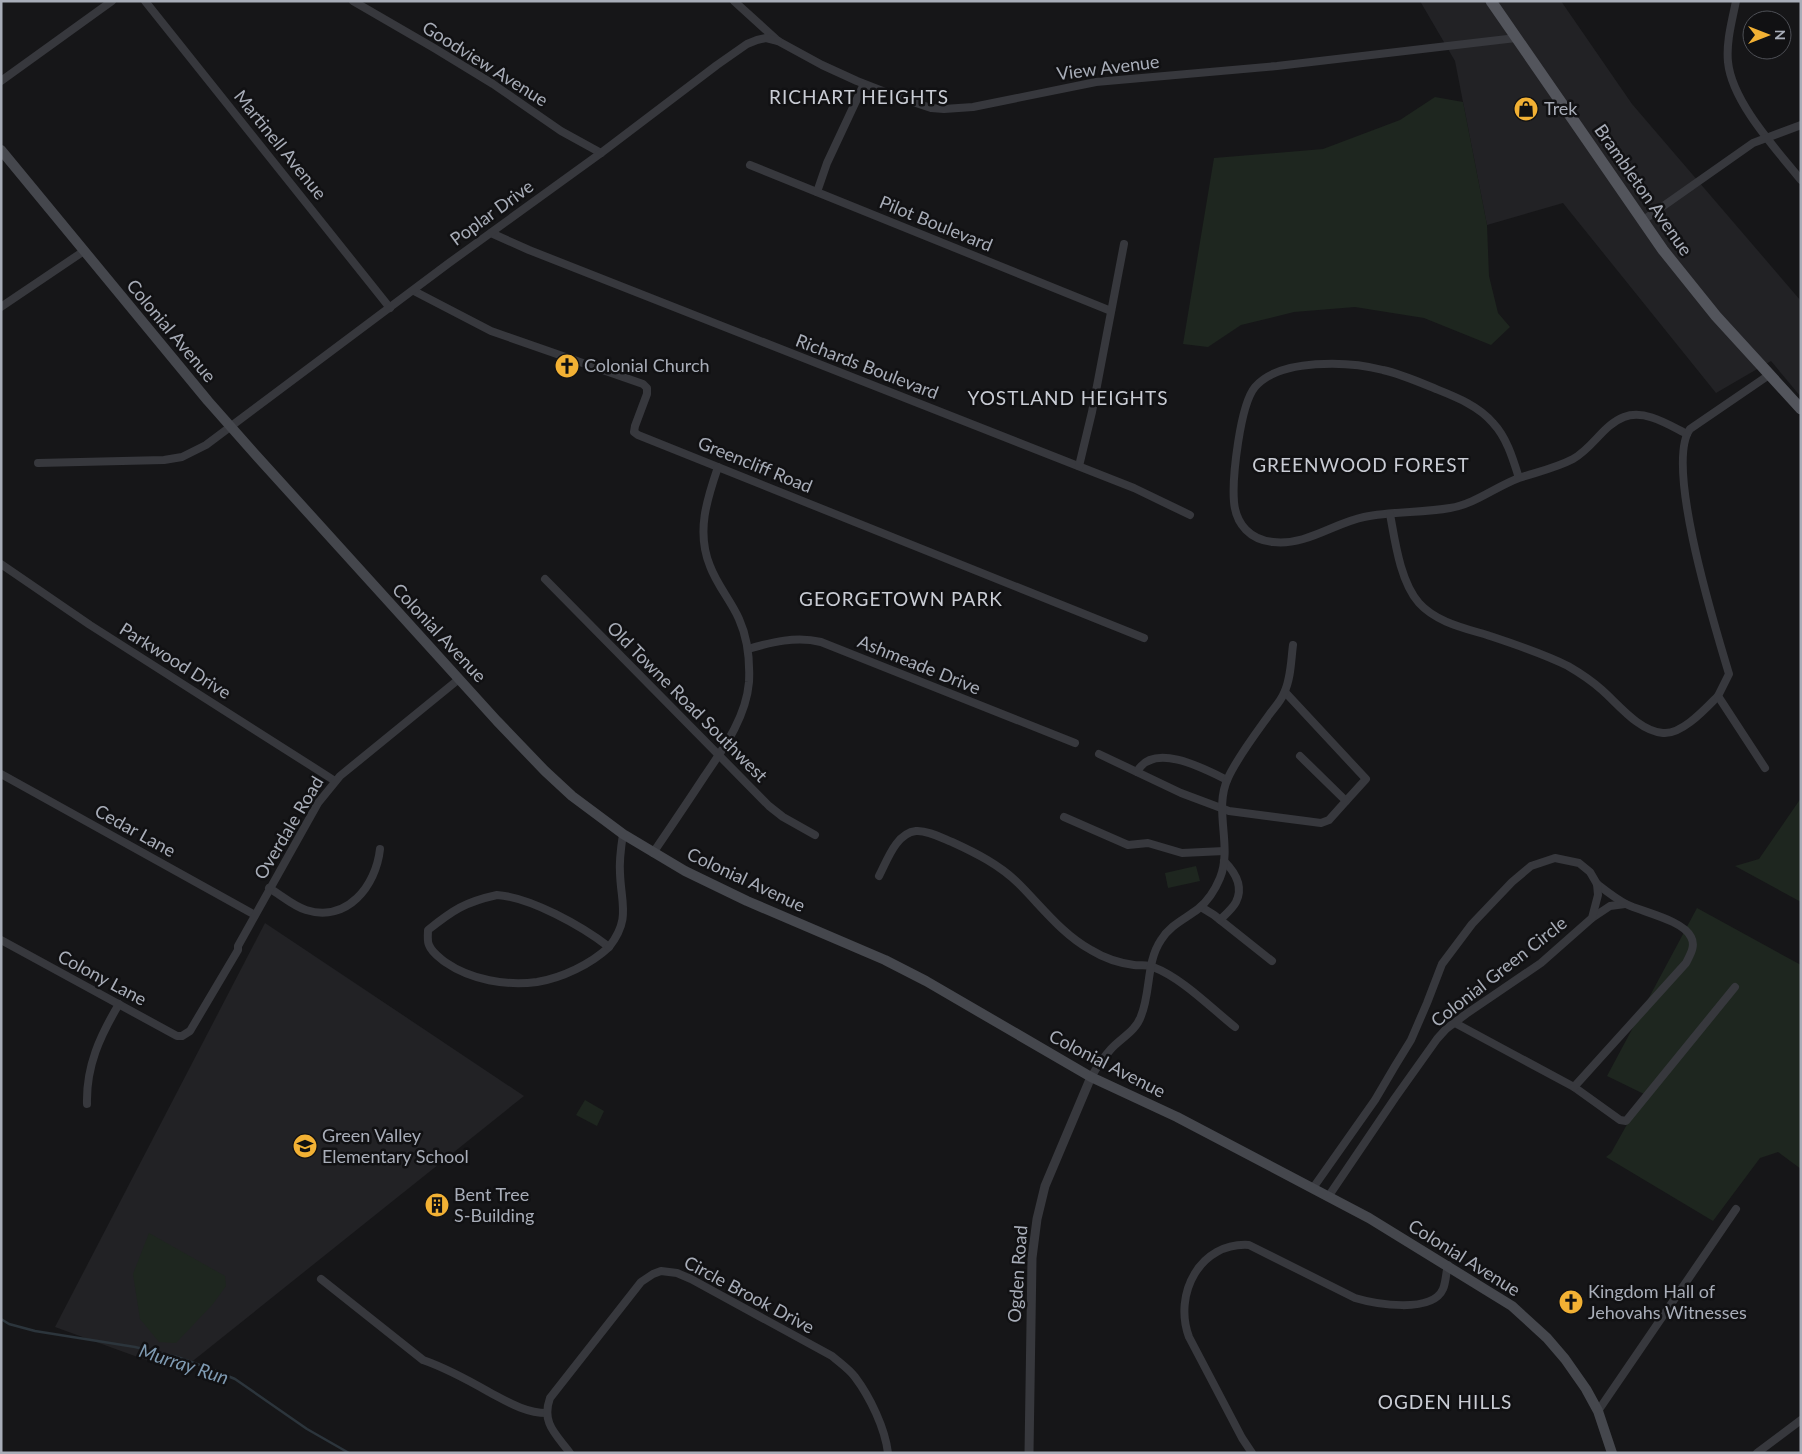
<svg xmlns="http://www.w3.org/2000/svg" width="1802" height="1454" viewBox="0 0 1802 1454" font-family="Lato,sans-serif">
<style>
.built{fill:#222225}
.green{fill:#1e261f}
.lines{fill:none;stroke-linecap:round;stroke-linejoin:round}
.stream{stroke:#2c353c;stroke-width:2.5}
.minor{stroke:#37383d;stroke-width:8}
.tertiary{stroke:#37383d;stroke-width:9}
.secondary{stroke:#45474d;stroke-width:10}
.primary{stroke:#53555c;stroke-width:11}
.labels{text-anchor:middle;stroke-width:5;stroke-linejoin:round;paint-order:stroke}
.street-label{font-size:18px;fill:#a8adb8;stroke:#111113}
.poi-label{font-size:18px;fill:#a8adb8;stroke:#111113;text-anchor:start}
.neighbourhood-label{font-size:19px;letter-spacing:1px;fill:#c9ccd4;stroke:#111113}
.water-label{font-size:19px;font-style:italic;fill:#7f9bb3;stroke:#111113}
</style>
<rect width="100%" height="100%" fill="#161618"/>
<g class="built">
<polygon points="1420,1 1561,1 1632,104 1801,301 1801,397 1771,361 1716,393 1563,203 1487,225 1455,61"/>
<polygon points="265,923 524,1096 179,1372 55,1327"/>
</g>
<g class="green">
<polygon points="1435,97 1463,102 1487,225 1489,276 1498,313 1510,327 1491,345 1424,318 1355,307 1294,312 1241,325 1208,347 1183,344 1214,158 1323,149 1400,120"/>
<polygon points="1801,798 1801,902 1735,866 1759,859"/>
<polygon points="1196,866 1200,881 1168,888 1165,873"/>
<polygon points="1697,908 1801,965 1801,1169 1778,1152 1760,1158 1713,1221 1606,1157 1611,1153 1644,1094 1607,1076"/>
<polygon points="585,1100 604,1111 597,1126 576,1115"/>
<polygon points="149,1233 225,1276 226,1286 213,1304 176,1343 159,1342 140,1319 133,1274"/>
</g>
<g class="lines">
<polyline class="stream" points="1,1319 9,1324 35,1331 135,1347 177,1357 211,1369 235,1379 307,1429 349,1453"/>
<g class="minor">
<polyline points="145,1 390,308"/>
<polyline points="353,1 434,48 493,84 561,131 601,153"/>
<polyline points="734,1 778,41 822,65 857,81 898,97 931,108 944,109 973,107 1096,82 1277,66 1516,38"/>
<path d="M1736,1C1732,21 1726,42 1728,62C1732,102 1776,149 1801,180"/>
<polyline points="1,81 112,1"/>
<polyline points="750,165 1111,311"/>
<polyline points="817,192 827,163 864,84"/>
<polyline points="1642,221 1753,143 1801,125"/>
<polyline points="491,233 529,250 1134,488 1190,515"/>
<polyline points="414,291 491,331 643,384 647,388 647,394 635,426 634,432 638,435 1144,638"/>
<polyline points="1,307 84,251"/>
<polyline points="38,463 164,460 182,457 206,445 449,263 601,153 717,65 747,44 757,40 766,38 778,41"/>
<polyline points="1079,466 1092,412 1124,244"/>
<path d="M1519,478C1513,459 1507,438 1493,423C1479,406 1456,397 1436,389C1419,382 1401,374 1383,370C1349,361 1280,358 1255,387C1240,405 1232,478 1234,502C1236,525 1251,540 1273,542C1306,546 1334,523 1364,517C1392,511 1422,513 1450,508C1475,504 1495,487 1519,478C1537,472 1556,468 1573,459C1593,448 1603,425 1624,417C1645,409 1669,425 1687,434"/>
<path d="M1390,514C1395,541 1400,581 1419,603C1436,622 1464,628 1487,635C1514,644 1542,653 1568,666C1580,673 1592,681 1602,690C1619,705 1639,731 1663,733C1682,735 1706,708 1718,696"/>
<polyline points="1,564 90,625 335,781"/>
<polyline points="545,579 769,806 783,817 815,835"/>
<path d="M748,649C772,642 796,636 821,642L1075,743"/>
<polyline points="1285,692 1366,779 1346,801"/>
<polyline points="1099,754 1181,793 1229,811 1321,823 1329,820 1346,801 1300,756"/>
<path d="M1765,768L1718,696L1729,674C1716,630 1664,465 1690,429L1769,375"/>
<path d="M1137,772C1153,741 1205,769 1227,780"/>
<polyline points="1,774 255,915"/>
<polyline points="1064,817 1128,845 1148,843 1182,853 1224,851"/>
<path d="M653,853C670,828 687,803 704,777C723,749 746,718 749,682C750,661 748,639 739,619C731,601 717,585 710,566C696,532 707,499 718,467"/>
<path d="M879,876C887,861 896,833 916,831C927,830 942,838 952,842C976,853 1000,865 1019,884C1042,907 1062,934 1091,950C1104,958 1119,963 1134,965C1140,966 1147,964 1153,967C1182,978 1210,1007 1235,1027"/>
<path d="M269,888C281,895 293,906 306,910C347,923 376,886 380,849"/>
<path d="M497,895C530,897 582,926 609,947C591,964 562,978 537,982C506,986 471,980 445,962C439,957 432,953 429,945C427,941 428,935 428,930C453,910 465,902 497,895Z"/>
<polyline points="1201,907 1214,915 1272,961"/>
<polyline points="1592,918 1610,906 1625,904"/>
<path d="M1220,920C1225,915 1233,908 1236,902C1244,886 1235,872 1224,861"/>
<polyline points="1,940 177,1036 182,1036 190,1031 238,950 238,946 318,803 340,776 459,679"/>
<path d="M609,947C631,919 621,904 620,873C619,860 621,847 623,834"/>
<polyline points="1455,1023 1574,1087 1620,1120 1626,1121 1735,987"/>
<path d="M1091,1077C1097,1067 1103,1058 1111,1049C1121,1038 1136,1031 1141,1016C1151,992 1146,962 1161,940C1170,925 1185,919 1198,909C1208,901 1215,890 1220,878C1233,846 1213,810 1228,778C1237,758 1256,733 1269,715C1274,708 1281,701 1284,693C1291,679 1291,660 1293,645"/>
<path d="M1574,1087L1686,963C1690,955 1696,946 1691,937C1683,920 1642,912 1626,904C1616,899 1606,891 1597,884"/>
<path d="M87,1104C86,1066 100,1036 119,1004"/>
<polyline points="1313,1188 1375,1100 1395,1066 1411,1040 1427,1003 1442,964 1472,924 1512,882 1531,866 1555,858 1579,863 1590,872 1597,884 1598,895 1592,918 1541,963 1466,1014 1446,1029 1437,1039 1395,1098 1328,1197"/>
<path d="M321,1279L423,1360C446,1368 468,1380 489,1392C508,1402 525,1413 547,1413"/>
<polyline points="1598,1411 1736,1209"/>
<path d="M570,1453C556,1434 541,1423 550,1398L641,1282L653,1274L661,1271L677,1273L691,1279L832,1356C840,1363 849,1369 855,1377C870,1397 885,1428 888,1453"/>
<path d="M1252,1453L1242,1438L1189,1337C1173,1294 1200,1242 1249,1245L1355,1298C1375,1304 1432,1314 1443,1289C1446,1282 1446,1272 1448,1265"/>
<polyline points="1757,1453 1801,1420"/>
</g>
<polyline class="tertiary" points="1029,1453 1032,1258 1037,1219 1045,1186 1091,1077"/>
<polyline class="secondary" points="1,150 208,401 254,453 497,721 545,771 572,796 623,834 685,871 747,901 885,960 926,981 1091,1077 1177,1117 1369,1218 1512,1306 1547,1338 1565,1359 1586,1389 1598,1411 1612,1453"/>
<polyline class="primary" points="1491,1 1663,250 1716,316 1801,409"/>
</g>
<defs>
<symbol id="shop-disc" viewBox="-11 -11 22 22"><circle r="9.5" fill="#f2b134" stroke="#111113"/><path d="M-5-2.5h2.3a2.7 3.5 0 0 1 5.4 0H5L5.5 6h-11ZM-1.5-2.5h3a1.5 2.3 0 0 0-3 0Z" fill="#111"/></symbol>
<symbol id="church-disc" viewBox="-11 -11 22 22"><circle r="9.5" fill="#f2b134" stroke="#111113"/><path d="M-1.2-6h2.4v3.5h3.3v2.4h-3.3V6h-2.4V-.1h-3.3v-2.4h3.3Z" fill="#111"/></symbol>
<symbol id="school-disc" viewBox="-11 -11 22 22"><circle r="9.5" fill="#f2b134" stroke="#111113"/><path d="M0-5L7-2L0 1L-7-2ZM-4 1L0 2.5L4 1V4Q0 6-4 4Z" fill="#111"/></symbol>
<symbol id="building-disc" viewBox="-11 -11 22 22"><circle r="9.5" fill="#f2b134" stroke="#111113"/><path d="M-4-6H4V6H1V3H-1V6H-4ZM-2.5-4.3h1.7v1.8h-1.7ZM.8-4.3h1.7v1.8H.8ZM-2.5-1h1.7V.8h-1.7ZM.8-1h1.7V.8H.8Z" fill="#111"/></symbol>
</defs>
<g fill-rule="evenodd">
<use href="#shop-disc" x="1512" y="95" width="28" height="28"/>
<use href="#church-disc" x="553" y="352" width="28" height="28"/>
<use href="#school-disc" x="291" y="1132" width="28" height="28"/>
<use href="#building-disc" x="423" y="1191" width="28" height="28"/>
<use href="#church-disc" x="1557" y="1288" width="28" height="28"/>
</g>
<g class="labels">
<g class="street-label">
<text transform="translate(485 64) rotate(32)" y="6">Goodview Avenue</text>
<text transform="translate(1108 68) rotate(-7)" y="6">View Avenue</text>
<text transform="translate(280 145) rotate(51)" y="6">Martinell Avenue</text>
<text transform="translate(1643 190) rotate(55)" y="6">Brambleton Avenue</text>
<text transform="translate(492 213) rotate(-36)" y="6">Poplar Drive</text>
<text transform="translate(936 224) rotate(22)" y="6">Pilot Boulevard</text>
<text transform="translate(171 331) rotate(50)" y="6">Colonial Avenue</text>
<text transform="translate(867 367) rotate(21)" y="6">Richards Boulevard</text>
<text transform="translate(755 465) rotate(22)" y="6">Greencliff Road</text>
<text transform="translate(439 633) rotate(47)" y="6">Colonial Avenue</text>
<text transform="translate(175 661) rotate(32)" y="6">Parkwood Drive</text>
<text transform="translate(919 665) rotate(22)" y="6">Ashmeade Drive</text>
<text transform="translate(687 702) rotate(45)" y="6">Old Towne Road Southwest</text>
<text transform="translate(289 828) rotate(-59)" y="6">Overdale Road</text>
<text transform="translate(135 831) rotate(29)" y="6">Cedar Lane</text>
<text transform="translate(746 880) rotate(25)" y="6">Colonial Avenue</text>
<text transform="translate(1499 972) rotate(-38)" y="6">Colonial Green Circle</text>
<text transform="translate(102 978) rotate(28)" y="6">Colony Lane</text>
<text transform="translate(1107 1064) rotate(27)" y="6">Colonial Avenue</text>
<text transform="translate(1464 1258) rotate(32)" y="6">Colonial Avenue</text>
<text transform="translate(1018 1274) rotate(-86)" y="6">Ogden Road</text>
<text transform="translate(749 1295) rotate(28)" y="6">Circle Brook Drive</text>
</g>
<g class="poi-label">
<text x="1544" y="115">Trek</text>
<text x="584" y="372">Colonial Church</text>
<text x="322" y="1142">Green Valley<tspan x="322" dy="21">Elementary School</tspan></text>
<text x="454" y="1201">Bent Tree<tspan x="454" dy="21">S-Building</tspan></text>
<text x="1588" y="1298">Kingdom Hall of<tspan x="1588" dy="21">Jehovahs Witnesses</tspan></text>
</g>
<g class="neighbourhood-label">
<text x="859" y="104">RICHART HEIGHTS</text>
<text x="1068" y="405">YOSTLAND HEIGHTS</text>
<text x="1361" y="472">GREENWOOD FOREST</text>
<text x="901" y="606">GEORGETOWN PARK</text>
<text x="1445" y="1409">OGDEN HILLS</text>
</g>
<g class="water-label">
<text transform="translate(184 1364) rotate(18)" y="7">Murray Run</text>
</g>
</g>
<rect width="1802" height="1454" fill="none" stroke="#a8adb8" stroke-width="5"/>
<g transform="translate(1767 35) rotate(90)"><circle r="24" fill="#111113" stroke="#4d4f55"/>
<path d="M0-4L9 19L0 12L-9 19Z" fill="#f2b134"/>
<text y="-8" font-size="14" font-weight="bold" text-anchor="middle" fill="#a8adb8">N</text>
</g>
</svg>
